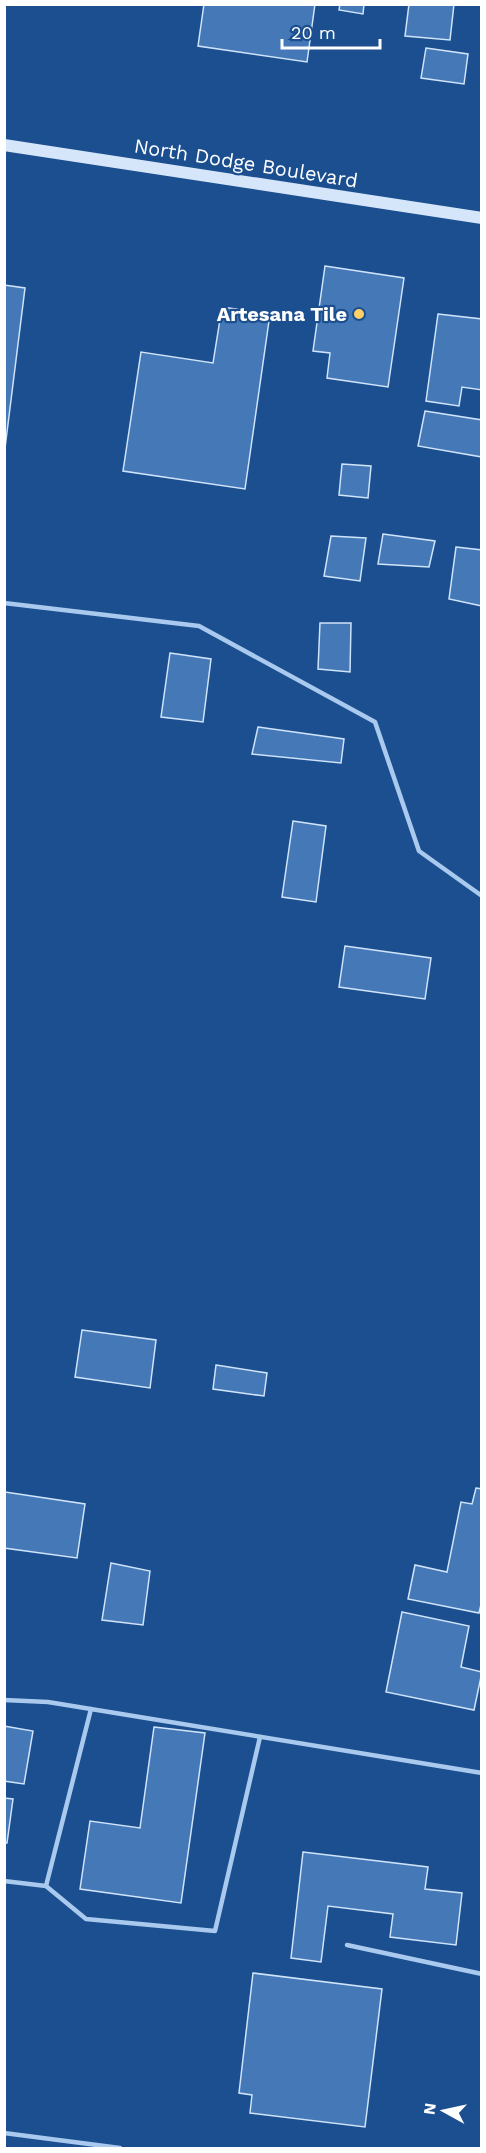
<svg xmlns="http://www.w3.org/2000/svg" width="486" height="2153" viewBox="0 0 486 2153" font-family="'Work Sans',sans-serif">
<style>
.building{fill:#4478b7;stroke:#cfe3fa;stroke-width:1.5}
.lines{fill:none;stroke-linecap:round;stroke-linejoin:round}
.lane{stroke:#a9c9ee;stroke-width:4.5}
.secondary{stroke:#d6e6fa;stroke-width:12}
.poi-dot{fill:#ffd166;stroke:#1b4f8f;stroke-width:2}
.labels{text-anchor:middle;stroke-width:4.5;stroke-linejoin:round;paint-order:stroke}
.street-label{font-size:20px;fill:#fff;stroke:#1b4f8f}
.poi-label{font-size:20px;font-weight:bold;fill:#fff;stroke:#1b4f8f;text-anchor:end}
</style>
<rect width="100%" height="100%" fill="#1b4f8f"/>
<g class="building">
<polygon points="204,4 315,4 307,62 198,46"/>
<polygon points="340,4 364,4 363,14 339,10"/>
<polygon points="409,4 454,4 450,40 405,36"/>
<polygon points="426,48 468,54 464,84 421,78"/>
<polygon points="325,266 404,278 388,387 327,378 330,353 313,351"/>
<polygon points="4,285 25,288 5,448 4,448"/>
<polygon points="222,307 270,314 245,489 123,471 141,352 213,363"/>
<polygon points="438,314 482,319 482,390 462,387 459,406 426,401"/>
<polygon points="425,411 482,420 482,457 418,446"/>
<polygon points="342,464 371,466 368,498 339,495"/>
<polygon points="383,534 435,541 429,567 378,564"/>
<polygon points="331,536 366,538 360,581 324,576"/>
<polygon points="456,547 482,550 482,606 449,599"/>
<polygon points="320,623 351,623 350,672 318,669"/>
<polygon points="170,653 211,659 203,722 161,717"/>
<polygon points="258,727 344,739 341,763 252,754"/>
<polygon points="293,821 326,826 316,902 282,897"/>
<polygon points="345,946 431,958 425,999 339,987"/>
<polygon points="82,1330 156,1340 150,1388 75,1377"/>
<polygon points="216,1365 267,1373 264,1396 213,1389"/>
<polygon points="476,1488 482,1489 482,1600 479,1613 408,1599 415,1565 447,1572 461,1502 472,1504"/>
<polygon points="5,1492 85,1504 77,1558 4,1548"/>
<polygon points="111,1563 150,1571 143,1625 102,1620"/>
<polygon points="402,1612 469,1626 461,1667 482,1672 474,1710 386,1692"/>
<polygon points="4,1726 33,1731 24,1784 4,1781"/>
<polygon points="154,1727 205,1733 181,1903 80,1889 90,1821 140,1828"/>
<polygon points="4,1798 13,1799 7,1843 4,1843"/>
<polygon points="303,1852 428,1867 425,1889 462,1893 456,1945 390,1937 393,1914 328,1906 321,1962 291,1958"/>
<polygon points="253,1973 382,1989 365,2127 250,2113 252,2095 239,2093"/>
</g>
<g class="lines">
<g class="lane">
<polyline points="4,603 199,626 375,722 419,851 482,896"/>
<polyline points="4,1700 48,1702 482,1773"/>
<polyline points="4,1881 46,1886 86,1919 215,1931 260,1737"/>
<polyline points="46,1886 91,1709"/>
<polyline points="347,1945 482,1974"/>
<polyline points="4,2133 120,2148"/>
</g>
<polyline class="secondary" points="4,145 482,218"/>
</g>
<circle class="poi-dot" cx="359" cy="314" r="6"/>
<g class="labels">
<g class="street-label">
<text transform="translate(246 163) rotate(9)" y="7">North Dodge Boulevard</text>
</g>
<g class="poi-label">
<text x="347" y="321">Artesana Tile</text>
</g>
</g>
<rect width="486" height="2153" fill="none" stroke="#ffffff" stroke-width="12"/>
<g transform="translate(444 2111) rotate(278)" stroke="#1b4f8f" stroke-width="4.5" paint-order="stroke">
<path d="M0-4.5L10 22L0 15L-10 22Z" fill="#ffffff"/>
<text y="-9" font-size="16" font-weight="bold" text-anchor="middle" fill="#ffffff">N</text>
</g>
<path d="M282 39v9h98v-9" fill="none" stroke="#ffffff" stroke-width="3"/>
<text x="291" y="39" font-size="18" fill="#ffffff" stroke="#1b4f8f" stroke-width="4.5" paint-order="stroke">20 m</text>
</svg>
